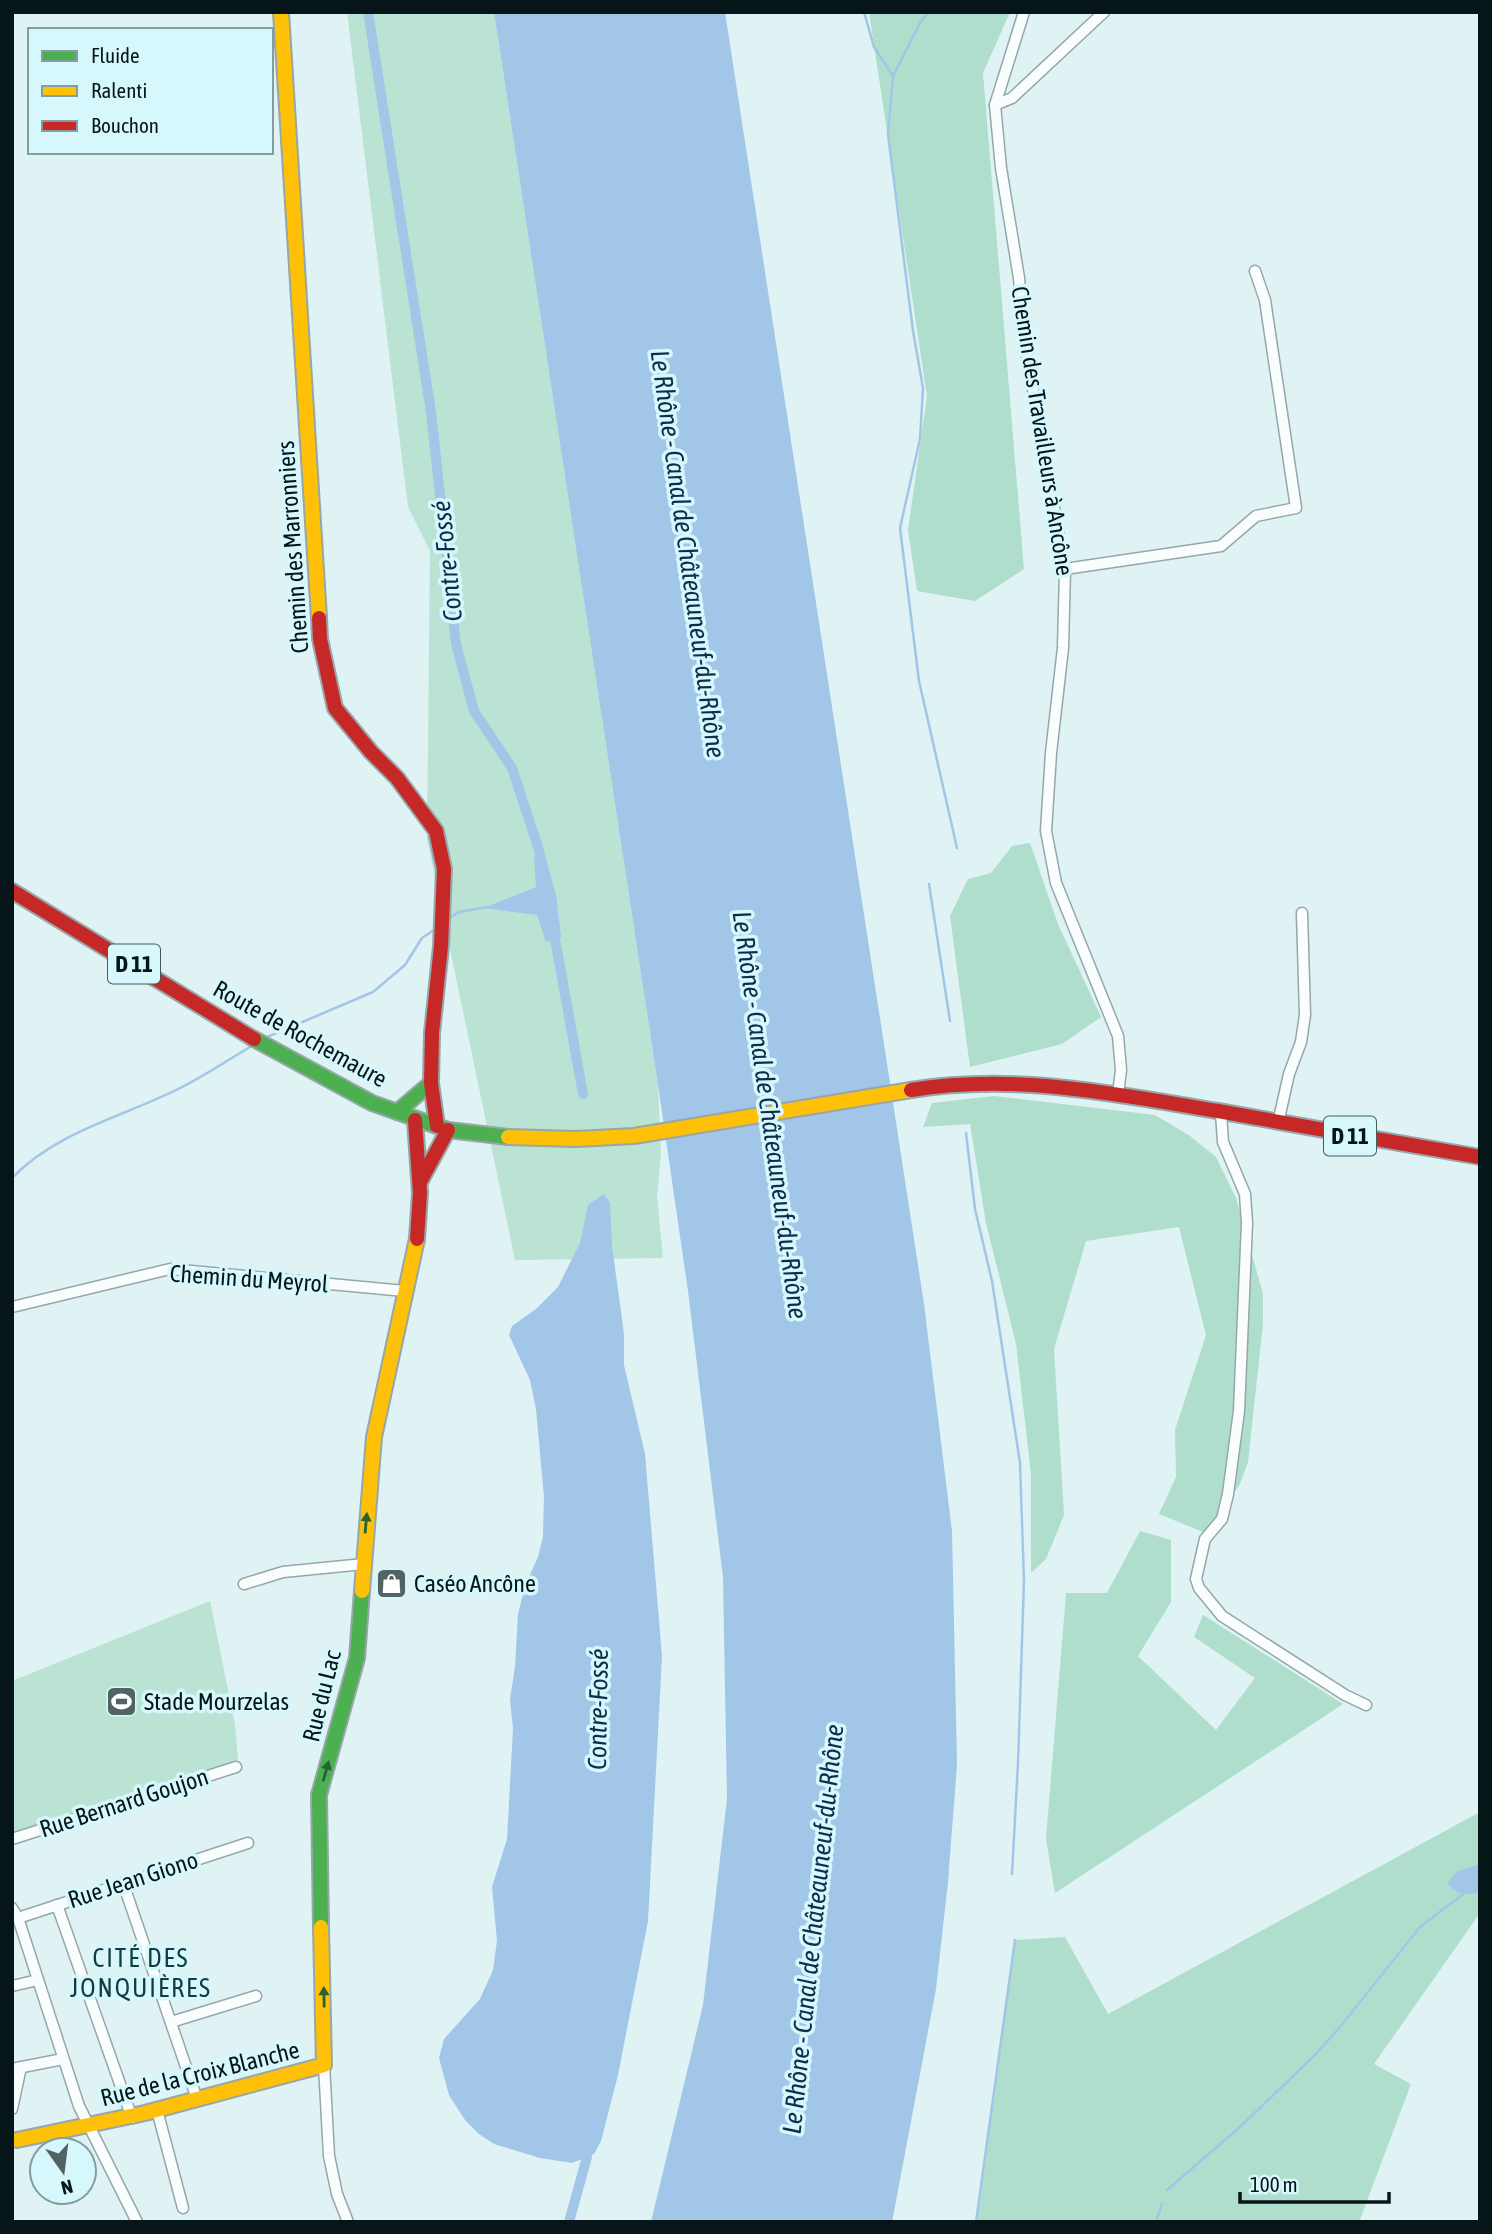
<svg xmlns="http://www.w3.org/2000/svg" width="1492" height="2234" viewBox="0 0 1492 2234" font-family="'Asap Condensed',sans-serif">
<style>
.green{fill:#bae3d3}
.forest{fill:#b0decc}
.water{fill:#a2c6e8}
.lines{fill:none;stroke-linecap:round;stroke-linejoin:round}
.stream{stroke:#a2c6e8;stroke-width:2.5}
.canal{stroke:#a2c6e8;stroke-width:10}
.street-casing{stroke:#97a7a9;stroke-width:13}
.fast-casing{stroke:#97a7a9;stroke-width:18}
.slow-casing{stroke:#97a7a9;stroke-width:18}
.jam-casing{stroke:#97a7a9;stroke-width:18}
.street{stroke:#fafdfd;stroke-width:10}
.fast{stroke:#4caf50;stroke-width:14}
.slow{stroke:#ffc107;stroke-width:14}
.jam{stroke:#c62828;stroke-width:14}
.oneway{fill:#296234}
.labels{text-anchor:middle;stroke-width:7;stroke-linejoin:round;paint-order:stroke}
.shield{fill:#d6f8fd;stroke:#445a5d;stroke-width:2}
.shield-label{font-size:23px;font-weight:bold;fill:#061618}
.street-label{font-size:24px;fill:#061618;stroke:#d6f8fd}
.poi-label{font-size:24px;fill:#061618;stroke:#d6f8fd;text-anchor:start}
.water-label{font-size:26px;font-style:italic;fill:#0e2d4c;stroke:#d6f8fd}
.neighbourhood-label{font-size:26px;letter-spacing:2px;fill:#133c41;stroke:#d6f8fd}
</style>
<rect width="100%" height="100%" fill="#dff2f4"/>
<g class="green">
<polygon points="347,12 494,12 658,1085 661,1154 657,1196 663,1258 515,1260 427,839 430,551 408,507"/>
<polygon points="210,1601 235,1724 238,1760 12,1842 12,1681"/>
</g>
<g class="forest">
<polygon points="869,12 1010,12 983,73 1024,569 975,601 917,591 908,530 927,396"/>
<polygon points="1030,843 1058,924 1101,1017 1062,1044 970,1067 950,916 968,879 991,873 1012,846"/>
<polygon points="994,1096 1155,1115 1190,1136 1216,1157 1236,1198 1263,1294 1263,1324 1248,1462 1240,1484 1219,1516 1203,1532 1159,1514 1176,1477 1175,1430 1206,1335 1179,1227 1086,1241 1054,1349 1064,1515 1046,1559 1031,1573 1031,1474 1016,1344 986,1223 970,1124 923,1127 932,1103"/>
<polygon points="1140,1531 1171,1540 1171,1602 1138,1656 1216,1730 1255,1678 1194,1637 1203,1615 1343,1704 1055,1893 1046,1839 1066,1593 1107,1593"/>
<polygon points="1480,1812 1480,1913 1374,2064 1411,2084 1359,2222 976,2222 1015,1940 1065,1937 1108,2014"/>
</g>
<g class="water">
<polygon points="494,12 725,12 924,1304 952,1531 957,1764 948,1882 936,1989 892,2222 651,2222 703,2005 727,1799 723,1577 688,1291 658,1085"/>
<polygon points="545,855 556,895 561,937 546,942 537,915 484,908 536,887 534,857"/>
<polygon points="604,1194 610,1203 612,1246 624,1334 624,1365 645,1454 662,1656 648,1921 618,2075 601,2141 594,2154 572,2163 540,2158 494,2144 479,2134 465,2120 449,2095 439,2058 444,2039 480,1999 493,1970 497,1941 492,1887 507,1839 513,1729 510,1699 515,1667 518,1614 525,1586 538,1557 543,1537 544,1497 536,1409 530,1380 509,1335 512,1326 536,1309 558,1287 580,1243 588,1205"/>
<path d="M1480,1864V1892C1465,1895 1457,1896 1447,1883L1458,1871Z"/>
</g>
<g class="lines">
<g class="stream">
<polyline points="864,12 874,47 893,76 888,134 913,331 923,388 920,439 900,528 919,681 957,848"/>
<polyline points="893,76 920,23 928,12"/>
<polyline points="929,884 950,1021"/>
<polyline points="451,917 459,912 487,907"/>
<polyline points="267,1037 373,992 405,965 422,938 434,930"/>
<polyline points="966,1133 975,1209 992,1281 1020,1463 1024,1581 1018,1763 1012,1874"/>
<path d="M12,1178C58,1130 127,1116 184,1086C207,1074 228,1060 250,1047"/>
<polyline points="1167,2190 1241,2126 1313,2057 1340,2027 1420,1927 1463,1894"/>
<polyline points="976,2222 1015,1940"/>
<polyline points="1156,2222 1162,2204"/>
</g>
<g class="canal">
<polyline points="368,12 431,412 456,644 474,711 512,768 539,850 542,867"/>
<polyline points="553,928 583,1094"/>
<polyline points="569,2222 587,2157 587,2143"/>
</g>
<defs>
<g id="street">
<polyline points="1024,12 995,105 1001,168 1019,278 1024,339 1065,569 1063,648 1051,753 1046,831 1056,883 1118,1036 1121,1070 1118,1094"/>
<polyline points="995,105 1012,98 1104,12"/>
<polyline points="1065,569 1221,546 1256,516 1296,508 1265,300 1255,271"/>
<polyline points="1221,1113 1223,1142 1245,1194 1247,1223 1239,1411 1228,1494 1222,1519 1205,1539 1196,1579 1199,1588 1222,1616 1345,1695 1366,1705"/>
<polyline points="1278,1123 1289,1074 1301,1042 1305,1015 1302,913"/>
<polyline points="12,1307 170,1269 405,1291"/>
<polyline points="244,1584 283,1572 364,1564"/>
<polyline points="12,1839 236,1767"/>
<polyline points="123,1883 197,2099"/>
<polyline points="57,1905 132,2118"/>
<polyline points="12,1908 18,1918 79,2106 137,2222"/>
<polyline points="18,1918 248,1843"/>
<polyline points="12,1986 38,1980"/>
<polyline points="171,2022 256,1996"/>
<polyline points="324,2065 329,2156 337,2194 348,2222"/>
<polyline points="12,2069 63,2059"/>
<polyline points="12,2109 21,2067"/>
<polyline points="157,2110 183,2208"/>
</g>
<g id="fast">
<polyline points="254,1039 372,1103 448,1130 508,1137"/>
<polyline points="397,1112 431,1083"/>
<polyline points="321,1927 319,1795 357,1658 362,1591"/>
</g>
<g id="slow">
<polyline points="281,12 319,618"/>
<polyline points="508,1137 576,1139 634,1136 911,1090"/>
<polyline points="362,1591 374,1437 417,1239"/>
<polyline points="17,2140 145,2113 324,2065 321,1927"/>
</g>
<g id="jam">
<polyline points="319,618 320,639 335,708 371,752 397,778 436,831 444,869 441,946 432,1033 431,1083 437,1126"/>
<polyline points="12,891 254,1039"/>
<path d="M911,1090C1015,1073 1115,1094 1218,1111C1305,1127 1393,1142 1480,1157"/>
<polyline points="415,1120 420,1193 417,1239"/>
<polyline points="420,1182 448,1130"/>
</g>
</defs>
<use href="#street" class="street-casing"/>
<use href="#fast" class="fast-casing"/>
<use href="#slow" class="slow-casing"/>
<use href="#jam" class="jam-casing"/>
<use href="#street" class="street"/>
<use href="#fast" class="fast"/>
<use href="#slow" class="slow"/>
<use href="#jam" class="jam"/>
</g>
<defs><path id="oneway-solid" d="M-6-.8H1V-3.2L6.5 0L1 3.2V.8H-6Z" transform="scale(1.75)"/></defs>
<g class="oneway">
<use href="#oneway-solid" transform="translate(366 1523) rotate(-85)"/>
<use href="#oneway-solid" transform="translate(326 1771) rotate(-74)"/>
<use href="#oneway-solid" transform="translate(324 1997) rotate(-91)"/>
</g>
<defs>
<symbol id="shop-square" viewBox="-11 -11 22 22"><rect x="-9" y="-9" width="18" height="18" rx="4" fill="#526365" stroke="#d6f8fd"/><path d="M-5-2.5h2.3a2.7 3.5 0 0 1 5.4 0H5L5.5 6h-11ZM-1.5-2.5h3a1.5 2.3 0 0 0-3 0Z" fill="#fff"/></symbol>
<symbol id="stadium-square" viewBox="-11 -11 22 22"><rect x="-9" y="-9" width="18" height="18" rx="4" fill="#526365" stroke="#d6f8fd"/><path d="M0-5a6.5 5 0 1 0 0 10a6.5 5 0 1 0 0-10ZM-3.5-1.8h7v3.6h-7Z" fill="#fff"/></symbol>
</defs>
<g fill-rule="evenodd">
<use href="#shop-square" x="374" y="1566" width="35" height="35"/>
<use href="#stadium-square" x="104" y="1684" width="35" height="35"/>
</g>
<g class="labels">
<g class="shield">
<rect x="108" y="944.5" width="52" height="39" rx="5"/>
<rect x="1324" y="1116.5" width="52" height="39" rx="5"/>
</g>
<g class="shield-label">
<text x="134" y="972">D 11</text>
<text x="1350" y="1144">D 11</text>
</g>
<g class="street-label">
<text transform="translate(1042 431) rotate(81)" y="8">Chemin des Travailleurs à Ancône</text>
<text transform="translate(293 547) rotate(-94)" y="8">Chemin des Marronniers</text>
<text transform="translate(300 1034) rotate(29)" y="8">Route de Rochemaure</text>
<text transform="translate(249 1279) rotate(4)" y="8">Chemin du Meyrol</text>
<text transform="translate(322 1696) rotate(-76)" y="8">Rue du Lac</text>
<text transform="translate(124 1803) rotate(-18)" y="8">Rue Bernard Goujon</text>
<text transform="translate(133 1880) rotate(-18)" y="8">Rue Jean Giono</text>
<text transform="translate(200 2074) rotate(-14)" y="8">Rue de la Croix Blanche</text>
</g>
<g class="poi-label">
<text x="414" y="1592">Caséo Ancône</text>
<text x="144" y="1710">Stade Mourzelas</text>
</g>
<g class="water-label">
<text transform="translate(688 554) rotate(82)" y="9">Le Rhône - Canal de Châteauneuf-du-Rhône</text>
<text transform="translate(447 561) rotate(-96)" y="9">Contre-Fossé</text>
<text transform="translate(770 1115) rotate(82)" y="9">Le Rhône - Canal de Châteauneuf-du-Rhône</text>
<text transform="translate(598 1709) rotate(-89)" y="9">Contre-Fossé</text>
<text transform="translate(813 1929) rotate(-84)" y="9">Le Rhône - Canal de Châteauneuf-du-Rhône</text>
</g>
<g class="neighbourhood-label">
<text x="141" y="1967">CITÉ DES<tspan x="141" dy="30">JONQUIÈRES</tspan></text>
</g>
</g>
<rect width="1492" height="2234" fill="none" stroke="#061618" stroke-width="28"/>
<rect x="28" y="28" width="245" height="126" fill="#d6f8fd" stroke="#839ea1" stroke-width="2"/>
<rect x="42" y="51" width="35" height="10" fill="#4caf50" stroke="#839ea1" stroke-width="2"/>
<text x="91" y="63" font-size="21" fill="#061618">Fluide</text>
<rect x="42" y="86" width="35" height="10" fill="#ffc107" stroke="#839ea1" stroke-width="2"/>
<text x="91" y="98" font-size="21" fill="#061618">Ralenti</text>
<rect x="42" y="121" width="35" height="10" fill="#c62828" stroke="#839ea1" stroke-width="2"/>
<text x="91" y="133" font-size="21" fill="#061618">Bouchon</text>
<g transform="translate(63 2171) rotate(166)"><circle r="33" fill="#d6f8fd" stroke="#839ea1" stroke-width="2"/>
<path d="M0-5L12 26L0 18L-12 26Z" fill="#526365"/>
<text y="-10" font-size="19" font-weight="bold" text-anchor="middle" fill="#061618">N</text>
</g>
<path d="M1240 2192v10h149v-10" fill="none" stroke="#061618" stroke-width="3.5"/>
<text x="1250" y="2192" font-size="21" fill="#061618" stroke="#d6f8fd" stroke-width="5" paint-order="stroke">100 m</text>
</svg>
